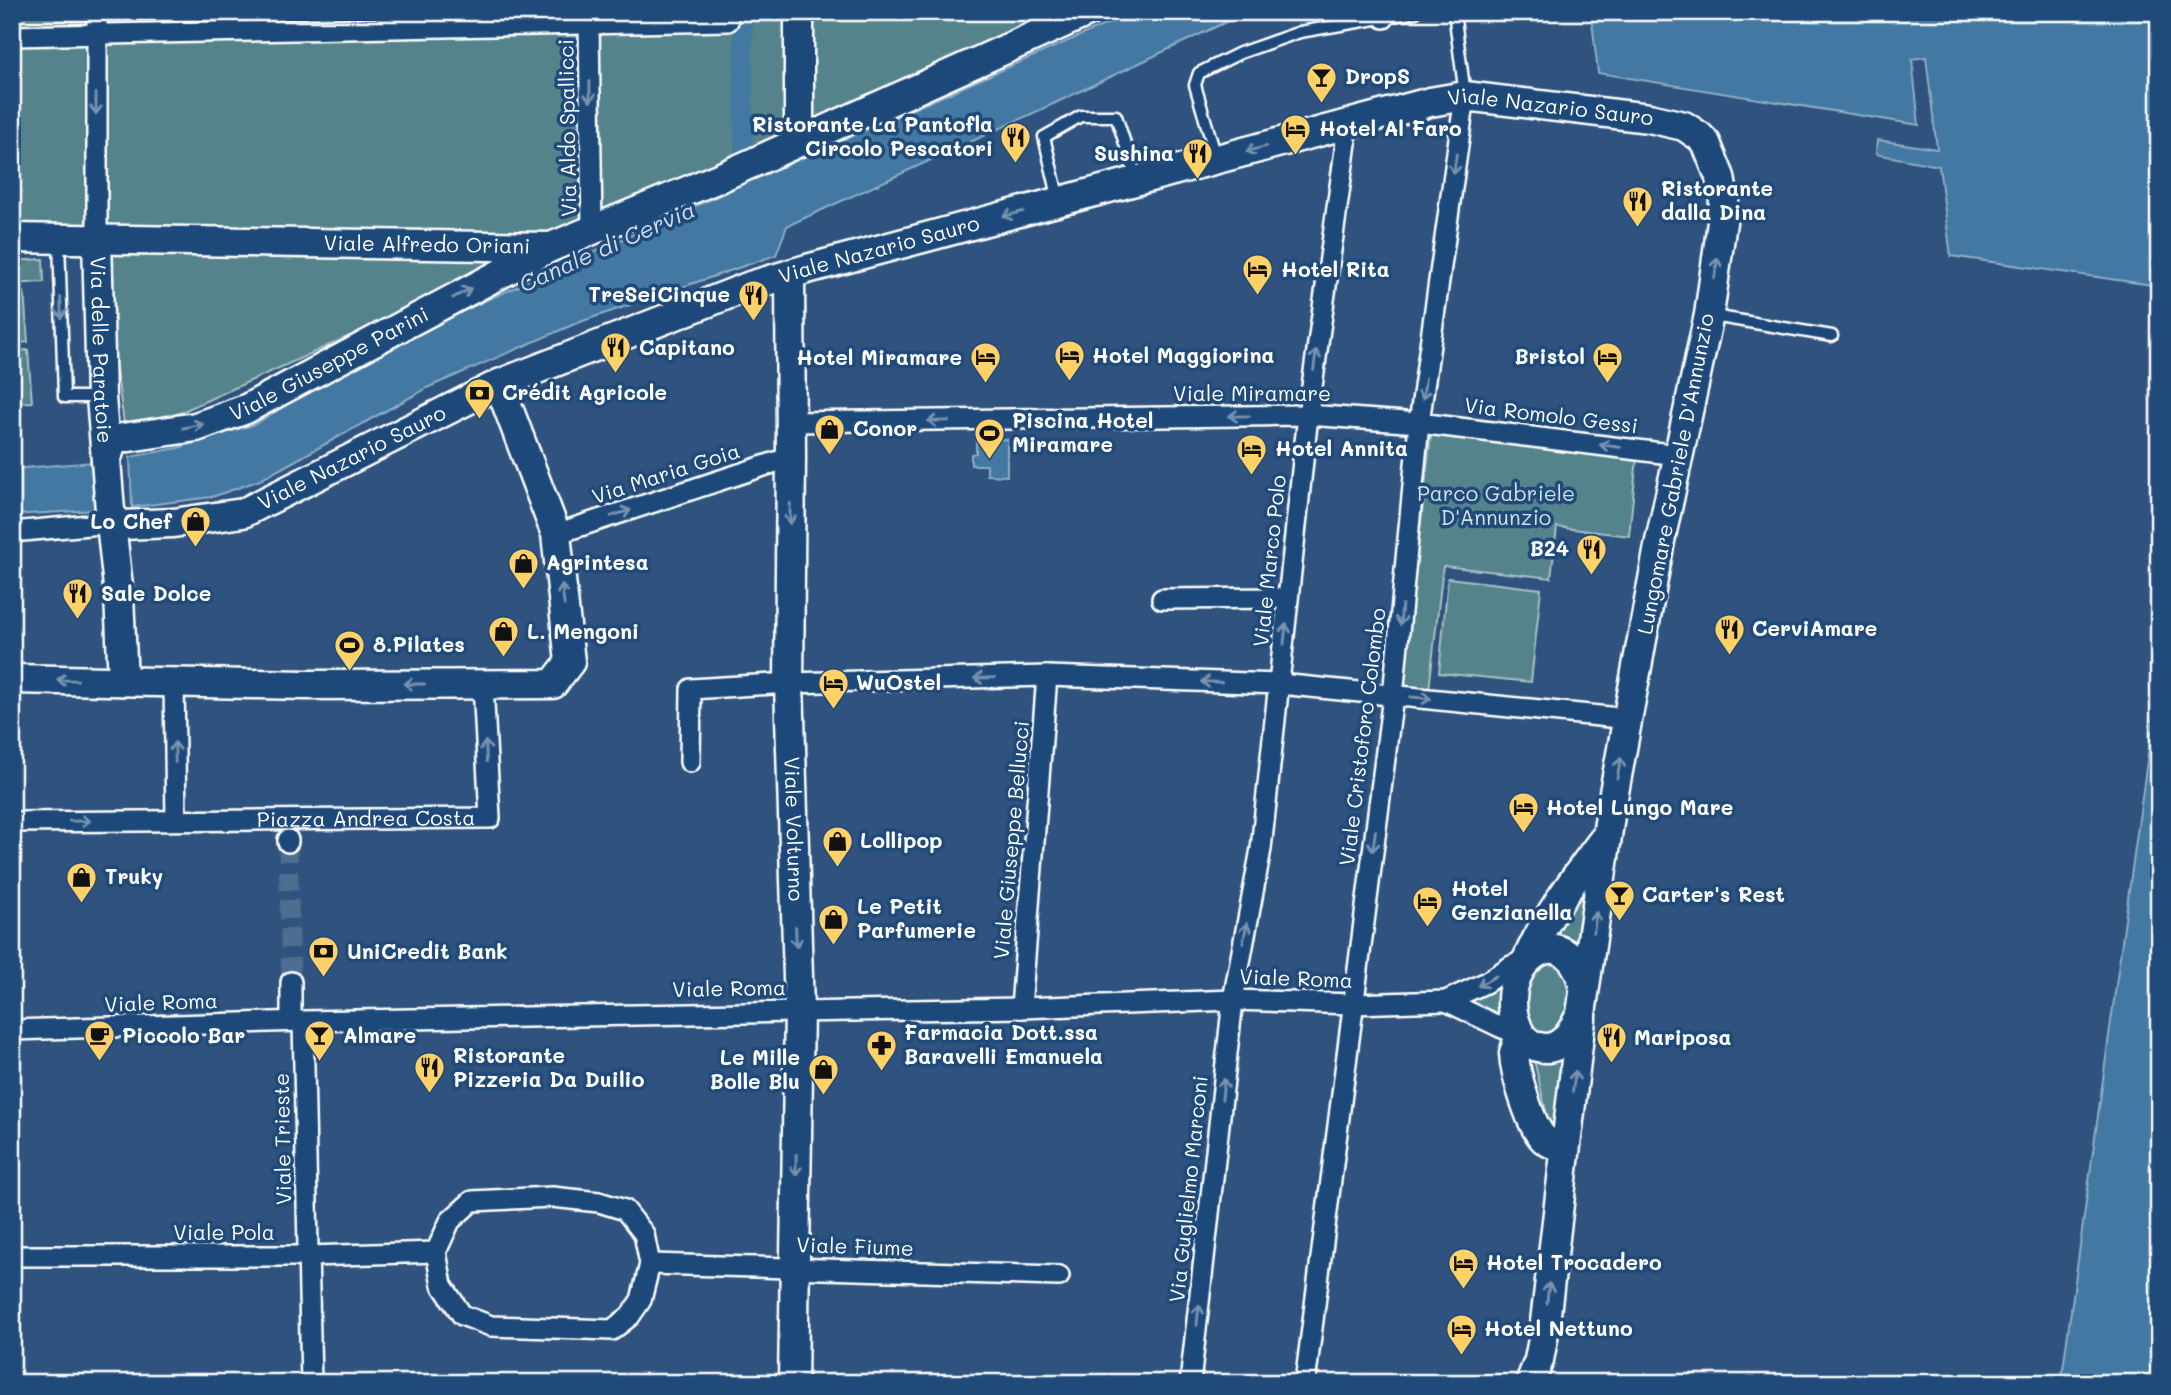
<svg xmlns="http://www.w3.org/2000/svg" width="2171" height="1395" viewBox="0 0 2171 1395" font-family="Mali,sans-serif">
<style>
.green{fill:#55838c;stroke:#aac1c6;stroke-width:2}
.water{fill:#4378a1;stroke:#8eaec7;stroke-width:2}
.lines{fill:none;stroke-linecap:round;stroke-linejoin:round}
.canal{stroke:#4378a1;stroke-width:19}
.street-tunnel{stroke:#4e6d91;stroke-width:19;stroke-dasharray:19 10;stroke-linecap:butt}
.lane-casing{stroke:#fff;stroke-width:15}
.street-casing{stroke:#fff;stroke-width:24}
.secondary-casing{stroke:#fff;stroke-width:33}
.lane{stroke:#1f4a7a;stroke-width:10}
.street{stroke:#1f4a7a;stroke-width:19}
.secondary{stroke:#1f4a7a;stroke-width:28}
.oneway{stroke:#7992af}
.labels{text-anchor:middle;stroke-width:7;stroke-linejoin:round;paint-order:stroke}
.poi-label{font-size:21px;font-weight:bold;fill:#fff;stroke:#1f4a7a;text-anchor:start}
.street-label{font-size:21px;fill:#fff;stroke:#1f4a7a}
.park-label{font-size:21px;fill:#d4e0e2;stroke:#1f4a7a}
.water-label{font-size:23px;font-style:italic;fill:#d0dde8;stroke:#1f4a7a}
</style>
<rect width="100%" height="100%" fill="#2f537e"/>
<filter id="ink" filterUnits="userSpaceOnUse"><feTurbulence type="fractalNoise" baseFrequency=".0143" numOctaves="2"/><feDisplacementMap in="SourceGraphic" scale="14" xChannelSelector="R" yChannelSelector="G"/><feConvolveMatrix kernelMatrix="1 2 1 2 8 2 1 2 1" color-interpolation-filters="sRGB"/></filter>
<g filter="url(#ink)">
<g class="green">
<polygon points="12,12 1067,12 126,437 97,239 12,239"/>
<polygon points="43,259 44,282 12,284 12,261"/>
<polygon points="24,292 28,342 12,344 12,293"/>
<polygon points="28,350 32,402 12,403 12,351"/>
<polygon points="1431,434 1637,458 1629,536 1557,527 1551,578 1443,566 1429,690 1402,687"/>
<polygon points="1448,578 1541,589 1531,682 1439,673"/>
<polygon points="1586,886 1579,948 1548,936"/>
<path d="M1540,963L1566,965C1577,991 1568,1010 1557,1033L1530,1032L1524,995Z"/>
<polygon points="1499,981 1498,1021 1481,1007 1468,1003 1467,999"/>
<polygon points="1563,1055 1558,1136 1552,1136 1533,1056"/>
</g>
<g class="water">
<polygon points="1134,12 1247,12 1053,104 787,226 776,255 577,323 429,387 260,480 212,497 132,507 130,457 178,448 255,424 381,348 811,154"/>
<polygon points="1591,12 2159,12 2159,286 1951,256 1939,166 1876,154 1877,140 1937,149 1926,57 1912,59 1919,125 1598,73"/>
<polygon points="1007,439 1007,476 987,475 987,465 971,465 971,454 976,453 976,440"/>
<polygon points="93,462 95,510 12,515 12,469"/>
<polygon points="2159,674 2159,1383 2061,1383"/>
</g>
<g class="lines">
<polyline class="canal" points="743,12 744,211"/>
<polyline class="street-tunnel" points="288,842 291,982"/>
<defs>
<g id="lane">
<polyline points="1454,12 1465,95"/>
<polyline points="1216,157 1195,85 1199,73 1240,53 1300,32 1416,12"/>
<polyline points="1059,200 1044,137 1081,116 1116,116 1136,177"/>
<polyline points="59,240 64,397 97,397"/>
<polyline points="1713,316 1832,336"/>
</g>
<g id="street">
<polyline points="1383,12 1384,18"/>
<polyline points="589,24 592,231"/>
<polyline points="12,36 728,21"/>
<polyline points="97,238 97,12"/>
<polyline points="791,422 1308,415 1419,423 1678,455"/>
<polyline points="12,532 111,523"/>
<polyline points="556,534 791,457"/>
<polyline points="1162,599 1288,598"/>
<polyline points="174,682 176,820"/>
<polyline points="690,762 691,689 789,683 1047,676 1280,684 1629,719"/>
<path id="s1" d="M12,822L490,818L483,684"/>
<polyline points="288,840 288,842"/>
<polyline points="1446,1001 1500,1027 1520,1035"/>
<polyline points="1021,1008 1047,676"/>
<polyline points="291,1021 291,982"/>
<polyline points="303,1021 311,1383"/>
<polyline points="12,1030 303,1021 1021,1008 1233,1000 1352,1004 1446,1001 1485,983 1511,966 1527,960"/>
<polygon points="552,1197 599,1202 625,1210 644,1234 650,1264 641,1300 630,1316 612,1330 491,1326 462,1315 442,1285 436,1252 450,1221 472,1201"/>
<polyline points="12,1256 309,1256 436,1252"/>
<polyline points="650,1264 1059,1276"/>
<polyline points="1190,1383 1233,1000 1261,849 1308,415 1346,143 1340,127"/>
<polyline points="1305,1383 1393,696 1419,423 1465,96"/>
</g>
<g id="secondary">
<polyline points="799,12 799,142"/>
<path id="s2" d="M12,238L551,247L721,177L1088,12"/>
<path id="s3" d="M97,238L101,397L111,523L119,596L123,681"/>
<path id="s4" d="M790,274L791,457L789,683L799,1010L793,1383"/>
<path id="s5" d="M106,460L112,443L116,439L196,427L246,409L549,248"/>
<path id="s6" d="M110,512L115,520L122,525L173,523L243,513L499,384L750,286L807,269L1430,102L1465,96L1649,118L1684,126L1699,136L1706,143L1720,177L1724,201L1723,215L1709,315L1660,541L1611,809L1581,1014C1574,1028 1565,1046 1548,1048C1535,1049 1523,1041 1518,1029C1490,964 1568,908 1584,989"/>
<polyline points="12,679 305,685 553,684 570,662 556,534 499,384"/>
<path d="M1527,960C1545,917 1575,878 1603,840"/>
<path d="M1520,1035L1514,1053L1515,1063C1518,1081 1531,1127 1544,1139C1550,1144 1557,1146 1564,1148"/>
<polyline points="1530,1383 1539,1360 1543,1339 1581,1019"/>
</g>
</defs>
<use href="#lane" class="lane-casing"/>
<use href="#street" class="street-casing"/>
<use href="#secondary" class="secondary-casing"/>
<use href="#lane" class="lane"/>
<use href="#street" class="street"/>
<use href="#secondary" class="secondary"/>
</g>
<defs><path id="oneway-shaft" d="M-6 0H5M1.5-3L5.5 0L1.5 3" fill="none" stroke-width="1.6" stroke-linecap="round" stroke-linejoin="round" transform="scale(1.75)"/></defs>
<g class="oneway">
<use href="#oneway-shaft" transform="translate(590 92) rotate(89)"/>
<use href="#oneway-shaft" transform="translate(96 104) rotate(90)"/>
<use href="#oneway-shaft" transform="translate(1256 149) rotate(165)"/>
<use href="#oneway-shaft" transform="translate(1455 164) rotate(98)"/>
<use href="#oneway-shaft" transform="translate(1013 214) rotate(165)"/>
<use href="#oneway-shaft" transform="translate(1716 268) rotate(-82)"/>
<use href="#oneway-shaft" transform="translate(462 293) rotate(-28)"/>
<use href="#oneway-shaft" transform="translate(61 308) rotate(88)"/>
<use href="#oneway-shaft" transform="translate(1315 360) rotate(-82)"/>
<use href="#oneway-shaft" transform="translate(1424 389) rotate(98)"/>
<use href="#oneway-shaft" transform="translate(1239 416) rotate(179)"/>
<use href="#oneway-shaft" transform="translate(938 421) rotate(179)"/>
<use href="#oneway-shaft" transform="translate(193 426) rotate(-12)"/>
<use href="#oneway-shaft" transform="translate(1610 446) rotate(-173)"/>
<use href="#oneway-shaft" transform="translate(621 513) rotate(-18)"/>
<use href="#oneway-shaft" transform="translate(790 514) rotate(91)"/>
<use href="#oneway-shaft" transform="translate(563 595) rotate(-97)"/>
<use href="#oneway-shaft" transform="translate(1401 615) rotate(95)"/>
<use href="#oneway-shaft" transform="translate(1285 634) rotate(-84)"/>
<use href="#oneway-shaft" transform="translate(984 678) rotate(178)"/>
<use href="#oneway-shaft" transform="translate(67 680) rotate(-179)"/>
<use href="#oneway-shaft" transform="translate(1211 682) rotate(-178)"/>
<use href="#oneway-shaft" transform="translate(414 684) rotate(180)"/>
<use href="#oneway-shaft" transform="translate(1421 698) rotate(6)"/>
<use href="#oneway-shaft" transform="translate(486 751) rotate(-93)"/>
<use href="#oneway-shaft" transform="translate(175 752) rotate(-91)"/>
<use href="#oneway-shaft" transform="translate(1619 768) rotate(-79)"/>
<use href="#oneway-shaft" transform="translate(80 821) rotate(-1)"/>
<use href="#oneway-shaft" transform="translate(1374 841) rotate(98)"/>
<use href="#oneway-shaft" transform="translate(1595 922) rotate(-83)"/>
<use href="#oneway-shaft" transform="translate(1245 933) rotate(-79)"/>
<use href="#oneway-shaft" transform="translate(796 937) rotate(88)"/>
<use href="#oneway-shaft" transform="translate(1487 981) rotate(150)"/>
<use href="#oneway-shaft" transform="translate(1574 1081) rotate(-82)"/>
<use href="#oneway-shaft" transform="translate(1223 1089) rotate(-84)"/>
<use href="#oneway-shaft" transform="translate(796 1165) rotate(91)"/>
<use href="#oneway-shaft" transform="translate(1548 1293) rotate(-84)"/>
<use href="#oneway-shaft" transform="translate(1198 1315) rotate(-84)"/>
</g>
</g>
<defs>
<symbol id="bar-pin" viewBox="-11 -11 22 30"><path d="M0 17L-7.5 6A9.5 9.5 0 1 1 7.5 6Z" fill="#ffd166" stroke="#1f4a7a"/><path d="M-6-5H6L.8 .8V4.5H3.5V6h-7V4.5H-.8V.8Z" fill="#111"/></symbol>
<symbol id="hotel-pin" viewBox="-11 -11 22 30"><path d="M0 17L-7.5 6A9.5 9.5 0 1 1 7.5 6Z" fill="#ffd166" stroke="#1f4a7a"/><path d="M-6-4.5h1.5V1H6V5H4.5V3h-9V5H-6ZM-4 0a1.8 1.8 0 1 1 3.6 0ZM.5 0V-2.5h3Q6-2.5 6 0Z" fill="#111"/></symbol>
<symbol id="restaurant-pin" viewBox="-11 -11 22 30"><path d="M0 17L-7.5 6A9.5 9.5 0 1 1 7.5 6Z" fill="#ffd166" stroke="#1f4a7a"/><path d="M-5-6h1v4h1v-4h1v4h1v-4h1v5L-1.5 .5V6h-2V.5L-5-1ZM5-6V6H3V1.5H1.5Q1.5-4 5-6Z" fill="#111"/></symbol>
<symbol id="bank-pin" viewBox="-11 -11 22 30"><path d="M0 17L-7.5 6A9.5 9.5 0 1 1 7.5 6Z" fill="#ffd166" stroke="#1f4a7a"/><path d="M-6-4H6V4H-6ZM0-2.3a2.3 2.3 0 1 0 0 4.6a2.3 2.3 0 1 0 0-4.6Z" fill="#111"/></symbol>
<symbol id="shop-pin" viewBox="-11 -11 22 30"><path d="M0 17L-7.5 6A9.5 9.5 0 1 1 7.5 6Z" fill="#ffd166" stroke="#1f4a7a"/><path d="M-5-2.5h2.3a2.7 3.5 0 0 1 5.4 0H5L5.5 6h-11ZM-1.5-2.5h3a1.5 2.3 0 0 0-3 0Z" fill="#111"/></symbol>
<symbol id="stadium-pin" viewBox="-11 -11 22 30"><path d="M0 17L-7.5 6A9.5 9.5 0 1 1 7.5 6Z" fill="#ffd166" stroke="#1f4a7a"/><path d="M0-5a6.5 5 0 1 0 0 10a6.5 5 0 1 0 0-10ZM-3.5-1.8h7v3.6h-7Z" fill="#111"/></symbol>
<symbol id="cafe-pin" viewBox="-11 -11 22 30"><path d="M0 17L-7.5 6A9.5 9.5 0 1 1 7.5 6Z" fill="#ffd166" stroke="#1f4a7a"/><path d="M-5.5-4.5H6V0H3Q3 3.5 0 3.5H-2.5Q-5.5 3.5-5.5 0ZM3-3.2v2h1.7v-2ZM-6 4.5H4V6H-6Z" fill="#111"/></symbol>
<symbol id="pharmacy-pin" viewBox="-11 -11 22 30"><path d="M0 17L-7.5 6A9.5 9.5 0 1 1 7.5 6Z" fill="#ffd166" stroke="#1f4a7a"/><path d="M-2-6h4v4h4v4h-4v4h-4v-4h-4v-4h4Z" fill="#111"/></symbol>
</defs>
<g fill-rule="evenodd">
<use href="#bar-pin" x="1304" y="60" width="35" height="47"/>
<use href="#hotel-pin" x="1278" y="112" width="35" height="47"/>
<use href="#restaurant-pin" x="998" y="120" width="35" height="47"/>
<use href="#restaurant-pin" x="1180" y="136" width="35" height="47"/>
<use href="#restaurant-pin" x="1620" y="184" width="35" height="47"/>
<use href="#hotel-pin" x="1240" y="252" width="35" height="47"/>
<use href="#restaurant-pin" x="736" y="278" width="35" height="47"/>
<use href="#restaurant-pin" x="598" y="330" width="35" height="47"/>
<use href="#hotel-pin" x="1052" y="338" width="35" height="47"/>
<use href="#hotel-pin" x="1590" y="340" width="35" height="47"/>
<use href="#hotel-pin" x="968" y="340" width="35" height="47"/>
<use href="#bank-pin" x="462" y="376" width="35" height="47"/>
<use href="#shop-pin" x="812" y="412" width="35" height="47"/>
<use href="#stadium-pin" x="972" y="416" width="35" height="47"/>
<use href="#hotel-pin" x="1234" y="432" width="35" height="47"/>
<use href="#shop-pin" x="178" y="504" width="35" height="47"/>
<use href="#restaurant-pin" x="1574" y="532" width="35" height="47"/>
<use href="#shop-pin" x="506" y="546" width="35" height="47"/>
<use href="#restaurant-pin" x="60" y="576" width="35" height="47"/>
<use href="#restaurant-pin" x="1712" y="612" width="35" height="47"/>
<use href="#shop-pin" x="486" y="614" width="35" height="47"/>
<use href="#stadium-pin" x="332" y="628" width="35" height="47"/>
<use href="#hotel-pin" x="816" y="666" width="35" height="47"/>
<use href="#hotel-pin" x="1506" y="790" width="35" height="47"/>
<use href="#shop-pin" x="820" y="824" width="35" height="47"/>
<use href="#shop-pin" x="64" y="860" width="35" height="47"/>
<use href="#bar-pin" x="1602" y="878" width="35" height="47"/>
<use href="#hotel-pin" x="1410" y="884" width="35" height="47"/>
<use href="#shop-pin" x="816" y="902" width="35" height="47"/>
<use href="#bank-pin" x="306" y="934" width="35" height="47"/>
<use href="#cafe-pin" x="82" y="1018" width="35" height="47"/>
<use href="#bar-pin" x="302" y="1018" width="35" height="47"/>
<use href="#restaurant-pin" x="1594" y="1020" width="35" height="47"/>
<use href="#pharmacy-pin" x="864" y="1028" width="35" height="47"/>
<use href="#restaurant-pin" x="412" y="1050" width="35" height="47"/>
<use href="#shop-pin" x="806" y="1052" width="35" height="47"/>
<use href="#hotel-pin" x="1446" y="1246" width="35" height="47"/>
<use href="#hotel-pin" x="1444" y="1312" width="35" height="47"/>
</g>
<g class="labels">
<g class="poi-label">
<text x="1345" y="84">DropS</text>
<text x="993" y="132" text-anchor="end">Ristorante La Pantofla<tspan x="993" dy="24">Circolo Pescatori</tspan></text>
<text x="1319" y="136">Hotel Al Faro</text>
<text x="1174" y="161" text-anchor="end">Sushina</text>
<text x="1661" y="196">Ristorante<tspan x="1661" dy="24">dalla Dina</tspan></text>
<text x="1281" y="277">Hotel Rita</text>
<text x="730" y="302" text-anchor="end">TreSeiCinque</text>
<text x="639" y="355">Capitano</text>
<text x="1092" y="363">Hotel Maggiorina</text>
<text x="1585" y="364" text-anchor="end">Bristol</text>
<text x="962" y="365" text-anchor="end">Hotel Miramare</text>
<text x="502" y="400">Crédit Agricole</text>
<text x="1012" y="428">Piscina Hotel<tspan x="1012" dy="24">Miramare</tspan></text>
<text x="853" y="436">Conor</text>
<text x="1275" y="456">Hotel Annita</text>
<text x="172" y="529" text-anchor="end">Lo Chef</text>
<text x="1569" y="556" text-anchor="end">B24</text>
<text x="546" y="570">Agrintesa</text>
<text x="101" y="601">Sale Dolce</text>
<text x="1752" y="636">CerviAmare</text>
<text x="527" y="639">L. Mengoni</text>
<text x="373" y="652">8.Pilates</text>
<text x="856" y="690">WuOstel</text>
<text x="1546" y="815">Hotel Lungo Mare</text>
<text x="860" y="848">Lollipop</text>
<text x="105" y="884">Truky</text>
<text x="1451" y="896">Hotel<tspan x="1451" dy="24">Genzianella</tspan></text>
<text x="1642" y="902">Carter's Rest</text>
<text x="857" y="914">Le Petit<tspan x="857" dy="24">Parfumerie</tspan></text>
<text x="347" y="959">UniCredit Bank</text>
<text x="904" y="1040">Farmacia Dott.ssa<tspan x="904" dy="24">Baravelli Emanuela</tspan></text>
<text x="122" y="1043">Piccolo Bar</text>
<text x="343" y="1043">Almare</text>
<text x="1634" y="1045">Mariposa</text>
<text x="453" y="1063">Ristorante<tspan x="453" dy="24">Pizzeria Da Duilio</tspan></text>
<text x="800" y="1065" text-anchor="end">Le Mille<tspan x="800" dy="24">Bolle Blu</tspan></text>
<text x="1486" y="1270">Hotel Trocadero</text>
<text x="1484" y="1336">Hotel Nettuno</text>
</g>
<g class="street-label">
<text dy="7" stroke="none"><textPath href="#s6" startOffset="1522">Viale Nazario Sauro</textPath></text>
<text transform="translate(568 128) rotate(-91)" y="7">Via Aldo Spallicci</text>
<text dy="7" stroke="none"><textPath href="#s2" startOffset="415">Viale Alfredo Oriani</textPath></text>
<text dy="7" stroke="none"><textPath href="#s6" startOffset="830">Viale Nazario Sauro</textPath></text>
<text dy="7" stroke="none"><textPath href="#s3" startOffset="112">Via delle Paratoie</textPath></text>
<text dy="7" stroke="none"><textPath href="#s5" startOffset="252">Viale Giuseppe Parini</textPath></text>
<text x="1252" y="401">Viale Miramare</text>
<text transform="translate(1551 416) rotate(7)" y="7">Via Romolo Gessi</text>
<text dy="7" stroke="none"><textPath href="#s6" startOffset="262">Viale Nazario Sauro</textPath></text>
<text transform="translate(666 474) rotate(-18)" y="7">Via Maria Goia</text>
<text transform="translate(1676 474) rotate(-79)" y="7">Lungomare Gabriele D'Annunzio</text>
<text transform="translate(1270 561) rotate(-84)" y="7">Viale Marco Polo</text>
<text transform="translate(1363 737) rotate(-83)" y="7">Viale Cristoforo Colombo</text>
<text dy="7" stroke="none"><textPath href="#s1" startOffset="354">Piazza Andrea Costa</textPath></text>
<text dy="7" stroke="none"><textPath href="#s4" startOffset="555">Viale Volturno</textPath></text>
<text transform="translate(1012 840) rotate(-85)" y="7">Viale Giuseppe Bellucci</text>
<text transform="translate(1296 979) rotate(2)" y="7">Viale Roma</text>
<text transform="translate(729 989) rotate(-1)" y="7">Viale Roma</text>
<text transform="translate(161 1003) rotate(-2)" y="7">Viale Roma</text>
<text transform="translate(283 1139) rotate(-91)" y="7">Viale Trieste</text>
<text transform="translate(1189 1189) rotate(-84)" y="7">Via Guglielmo Marconi</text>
<text x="224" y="1240">Viale Pola</text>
<text transform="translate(855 1247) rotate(2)" y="7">Viale Fiume</text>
</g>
<g class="park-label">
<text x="1496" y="501">Parco Gabriele<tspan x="1496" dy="24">D'Annunzio</tspan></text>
</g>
<g class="water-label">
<text transform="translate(607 247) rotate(-24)" y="8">Canale di Cervia</text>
</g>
</g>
<rect width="2171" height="1395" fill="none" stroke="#1f4a7a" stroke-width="42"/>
<rect x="21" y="21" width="2129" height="1353" fill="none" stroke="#fff" stroke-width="2.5" filter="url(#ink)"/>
</svg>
